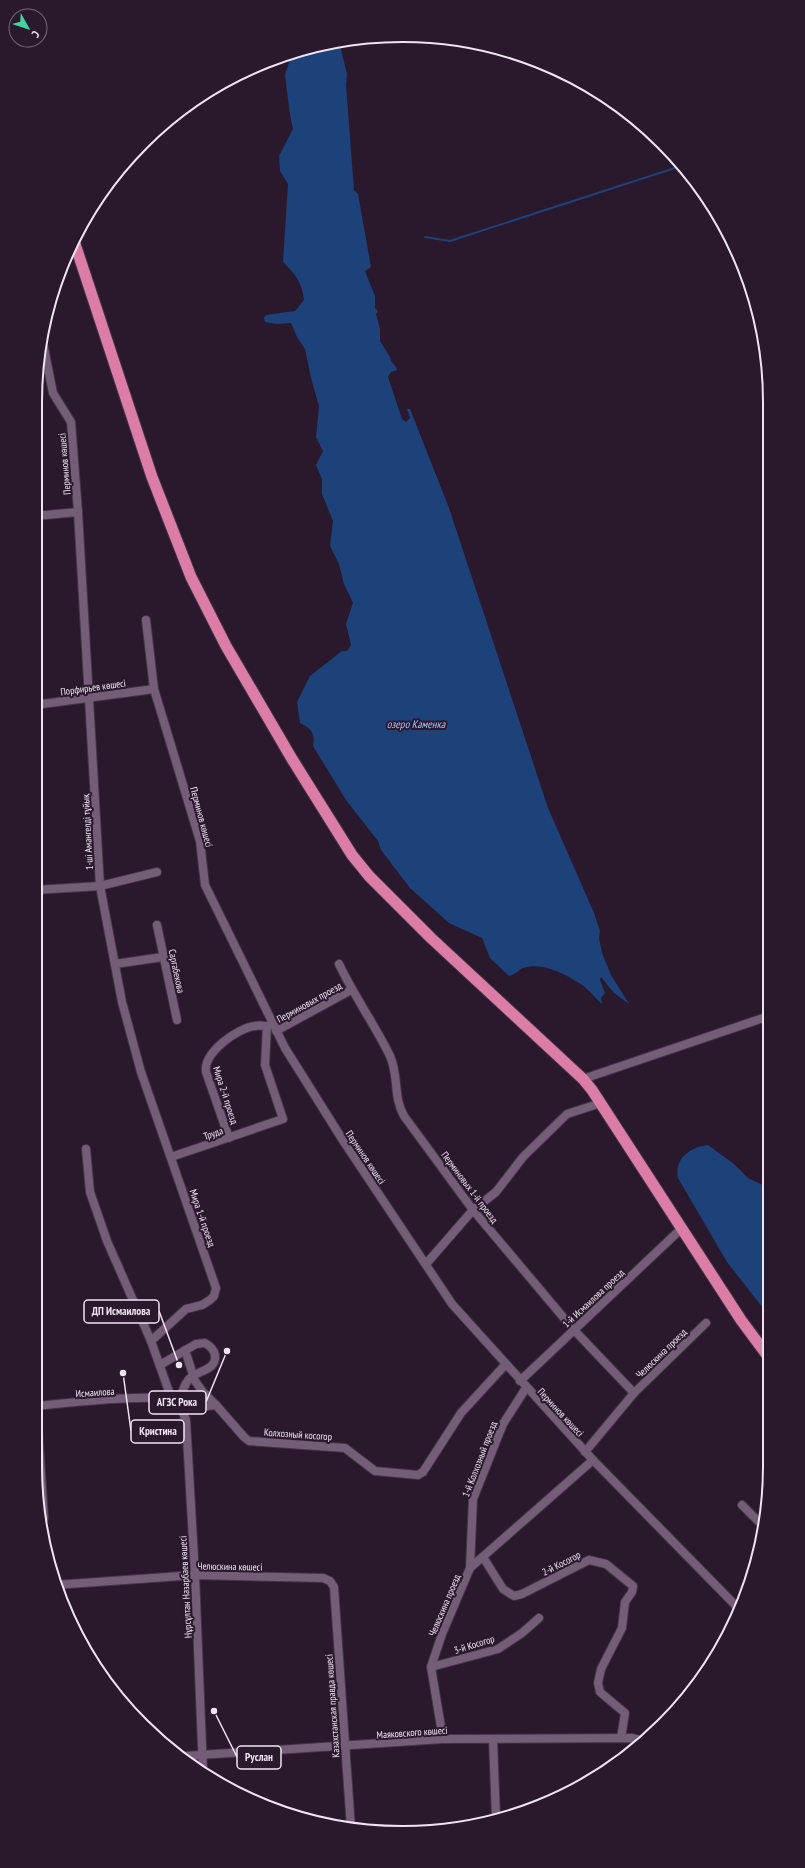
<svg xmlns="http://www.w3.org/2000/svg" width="805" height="1868" viewBox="0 0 805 1868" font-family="'PT Sans Narrow',sans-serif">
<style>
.water{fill:#1d427a}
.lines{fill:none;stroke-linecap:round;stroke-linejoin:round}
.stream{stroke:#1d427a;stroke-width:2}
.minor-casing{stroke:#433446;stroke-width:10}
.highway-casing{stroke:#433446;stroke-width:13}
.minor{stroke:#735d77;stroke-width:8}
.highway{stroke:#dc7da7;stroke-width:11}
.labels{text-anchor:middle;stroke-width:4;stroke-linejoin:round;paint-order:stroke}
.street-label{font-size:10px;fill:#f0e4f2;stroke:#2a182d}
.water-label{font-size:11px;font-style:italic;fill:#a4c5f8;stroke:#2a182d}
.rim{fill:none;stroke:#f0e4f2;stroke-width:2}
.leader{fill:none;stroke:#f0e4f2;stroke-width:1.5}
.callout-dot{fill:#f0e4f2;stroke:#2a182d;stroke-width:1.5}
.callout{fill:#2a182d;stroke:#f0e4f2;stroke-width:1.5}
.callout-label{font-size:11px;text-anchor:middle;font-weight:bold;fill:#f0e4f2}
</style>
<rect width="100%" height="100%" fill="#2a182d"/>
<g class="water">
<path d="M339,42L347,74L346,85L354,190L358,194L371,267L365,271L375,296V308L378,311L376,314L380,329V341L390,357L391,361L396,367L397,370L391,372L388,377L402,419L406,422L410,418L407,409H410L449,508L548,808L594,913L600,931L599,938L602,953L611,975L629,1004L614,993L601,977L600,980L605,993L601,998L602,1004C594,997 588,988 579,983C563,973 542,962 523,968C518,970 515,975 509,976L490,958L482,938L449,923L410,888L381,850L378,841L346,800L313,746C315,733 312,729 300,723L297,702L310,676L342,651H347L351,645L346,624L353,603L344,584L339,564L330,546L333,521L322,494V479L316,465L323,451L316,437L319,406L311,378L305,349L297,337L291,323L276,324L265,322L264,318L266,315L295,311L304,300C302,282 295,274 283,262L288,184L280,171L279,156L293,129L290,115L285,75L292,53L308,47Z"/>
<path d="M708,1145L734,1164L748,1178L769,1188L770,1317L727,1262L678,1178C674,1159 690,1147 708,1145Z"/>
</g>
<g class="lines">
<polyline class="stream" points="425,237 450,241 681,166"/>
<defs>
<g id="minor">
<polyline points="44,348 53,393 71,422 78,512 100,886 122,1002 141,1072 216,1288 214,1296 210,1300 202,1305 186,1309 151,1341"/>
<polyline points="35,516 78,512"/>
<polyline points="146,620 154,689 200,841 205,885 285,1048 344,1142 452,1304 593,1460 739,1609"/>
<polyline points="35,705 154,689"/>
<polyline points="35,890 100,886 157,872"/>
<polyline points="157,925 177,1020"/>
<polyline points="115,964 163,957"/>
<path d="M339,964C354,996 375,1025 390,1056C399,1076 393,1097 404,1116L473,1210L574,1330L634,1393"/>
<polyline points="276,1031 351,990"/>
<polyline points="583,1079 769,1016"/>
<path d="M229,1138L206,1072C203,1053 237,1028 255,1026C259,1025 263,1026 267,1026"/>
<polyline points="86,1149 90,1192 107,1241 151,1341 172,1400"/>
<polyline points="171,1157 283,1119 265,1065 267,1026 272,1024"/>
<polyline points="426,1264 473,1210 496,1192 523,1157 567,1114 601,1103"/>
<polyline points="185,1350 195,1381 203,1392 216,1405"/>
<path d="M160,1365L196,1344L205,1343C210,1346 214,1349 215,1355C217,1371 197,1370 189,1379C183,1386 181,1396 179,1405"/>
<polyline points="520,1381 681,1229"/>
<polyline points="35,1385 44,1518"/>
<path d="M35,1406C60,1404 155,1392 173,1401C180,1404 183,1413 186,1420L195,1575L203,1771"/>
<polyline points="181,1409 216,1405 244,1437 249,1441 345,1448 375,1471 418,1475 423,1472 461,1413 505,1365"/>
<polyline points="585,1452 634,1393 706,1323"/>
<polyline points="742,1505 760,1523"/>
<polyline points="483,1557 503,1589 514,1596 522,1594 589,1560 606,1564 633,1586 632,1592 625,1602 622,1628 601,1669 598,1683 600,1692 625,1713 621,1738"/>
<polyline points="470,1568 473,1499 503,1424 526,1388"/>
<polyline points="55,1585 195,1575 323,1578 330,1581 334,1587 351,1828"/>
<polyline points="431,1667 498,1649 522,1633 539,1618"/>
<polyline points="443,1739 431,1667 442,1634 470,1568 593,1460"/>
<polyline points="493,1739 496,1818"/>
<polyline points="185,1756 443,1739 632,1738 640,1740"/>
</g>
<polyline id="highway" points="74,241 152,477 191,577 226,646 292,759 352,855 369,876 431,938 583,1079 592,1090 741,1320 770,1359"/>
</defs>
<use href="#minor" class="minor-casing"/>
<use href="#highway" class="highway-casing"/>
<use href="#minor" class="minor"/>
<use href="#highway" class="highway"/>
</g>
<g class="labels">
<g class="street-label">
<text transform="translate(64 464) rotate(-95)" y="4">Перминов көшесі</text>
<text transform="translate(93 687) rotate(-8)" y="4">Порфирьев көшесі</text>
<text transform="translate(202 817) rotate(75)" y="4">Перминов көшесі</text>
<text transform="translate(87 832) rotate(-93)" y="4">1-ші Амангелді тұйық</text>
<text transform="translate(177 971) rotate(78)" y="4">Саргабекова</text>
<text transform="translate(309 1002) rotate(-29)" y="4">Перминовых проезд</text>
<text transform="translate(226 1095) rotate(72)" y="4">Мира 2-й проезд</text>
<text transform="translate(213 1133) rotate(-19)" y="4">Труда</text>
<text transform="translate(366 1157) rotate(56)" y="4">Перминов көшесі</text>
<text transform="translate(470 1187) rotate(53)" y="4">Перминовых 1-й проезд</text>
<text transform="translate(203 1218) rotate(71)" y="4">Мира 1-й проезд</text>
<text transform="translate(593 1298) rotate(-43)" y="4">1-й Исмаилова проезд</text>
<text transform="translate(661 1353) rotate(-44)" y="4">Челюскина проезд</text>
<text transform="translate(95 1392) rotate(-4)" y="4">Исмаилова</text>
<text transform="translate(561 1412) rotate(47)" y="4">Перминов көшесі</text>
<text transform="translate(298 1434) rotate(4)" y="4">Колхозный косогор</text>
<text transform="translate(479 1459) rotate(-69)" y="4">1-й Колхозный проезд</text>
<text transform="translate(561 1563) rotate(-27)" y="4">2-й Косогор</text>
<text transform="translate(230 1566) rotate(1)" y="4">Челюскина көшесі</text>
<text transform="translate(185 1587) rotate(-93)" y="4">Нұрсұлтан Назарбаев көшесі</text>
<text transform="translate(444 1605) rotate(-67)" y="4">Челюскина проезд</text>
<text transform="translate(474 1644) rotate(-17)" y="4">3-й Косогор</text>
<text transform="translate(332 1706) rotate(-94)" y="4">Казахстанская правда көшесі</text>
<text transform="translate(412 1732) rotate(-4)" y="4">Маяковского көшесі</text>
</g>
<g class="water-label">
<text x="416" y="728">озеро Каменка</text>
</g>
</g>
<path d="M0 0H805V1868H0ZM402 42H403A360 360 0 0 1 763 402V1466A360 360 0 0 1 403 1826H402A360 360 0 0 1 42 1466V402A360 360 0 0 1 402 42Z" fill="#2a182d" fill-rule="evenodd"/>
<path class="rim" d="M402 42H403A360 360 0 0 1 763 402V1466A360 360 0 0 1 403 1826H402A360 360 0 0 1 42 1466V402A360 360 0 0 1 402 42Z"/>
<path class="leader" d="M179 1365L159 1311M227 1351L206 1402M123 1373L131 1431M214 1711L237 1757"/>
<g class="callout-dot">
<circle cx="179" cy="1365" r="4"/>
<circle cx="227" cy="1351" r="4"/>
<circle cx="123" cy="1373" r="4"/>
<circle cx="214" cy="1711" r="4"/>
</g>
<g class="callout">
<rect x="84" y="1300" width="75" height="23" rx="4"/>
<rect x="149" y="1391" width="57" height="23" rx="4"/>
<rect x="131" y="1420" width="53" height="23" rx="4"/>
<rect x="237" y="1746" width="44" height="23" rx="4"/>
</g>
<g class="callout-label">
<text x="121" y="1315">ДП Исмаилова</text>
<text x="177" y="1406">АГЗС Рока</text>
<text x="158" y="1435">Кристина</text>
<text x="259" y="1761">Руслан</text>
</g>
<g transform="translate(28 28) rotate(129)"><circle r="19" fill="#2a182d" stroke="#796a7c"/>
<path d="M0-3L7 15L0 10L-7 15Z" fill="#43d4a0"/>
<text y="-6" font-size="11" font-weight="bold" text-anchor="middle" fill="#f0e4f2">С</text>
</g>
</svg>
